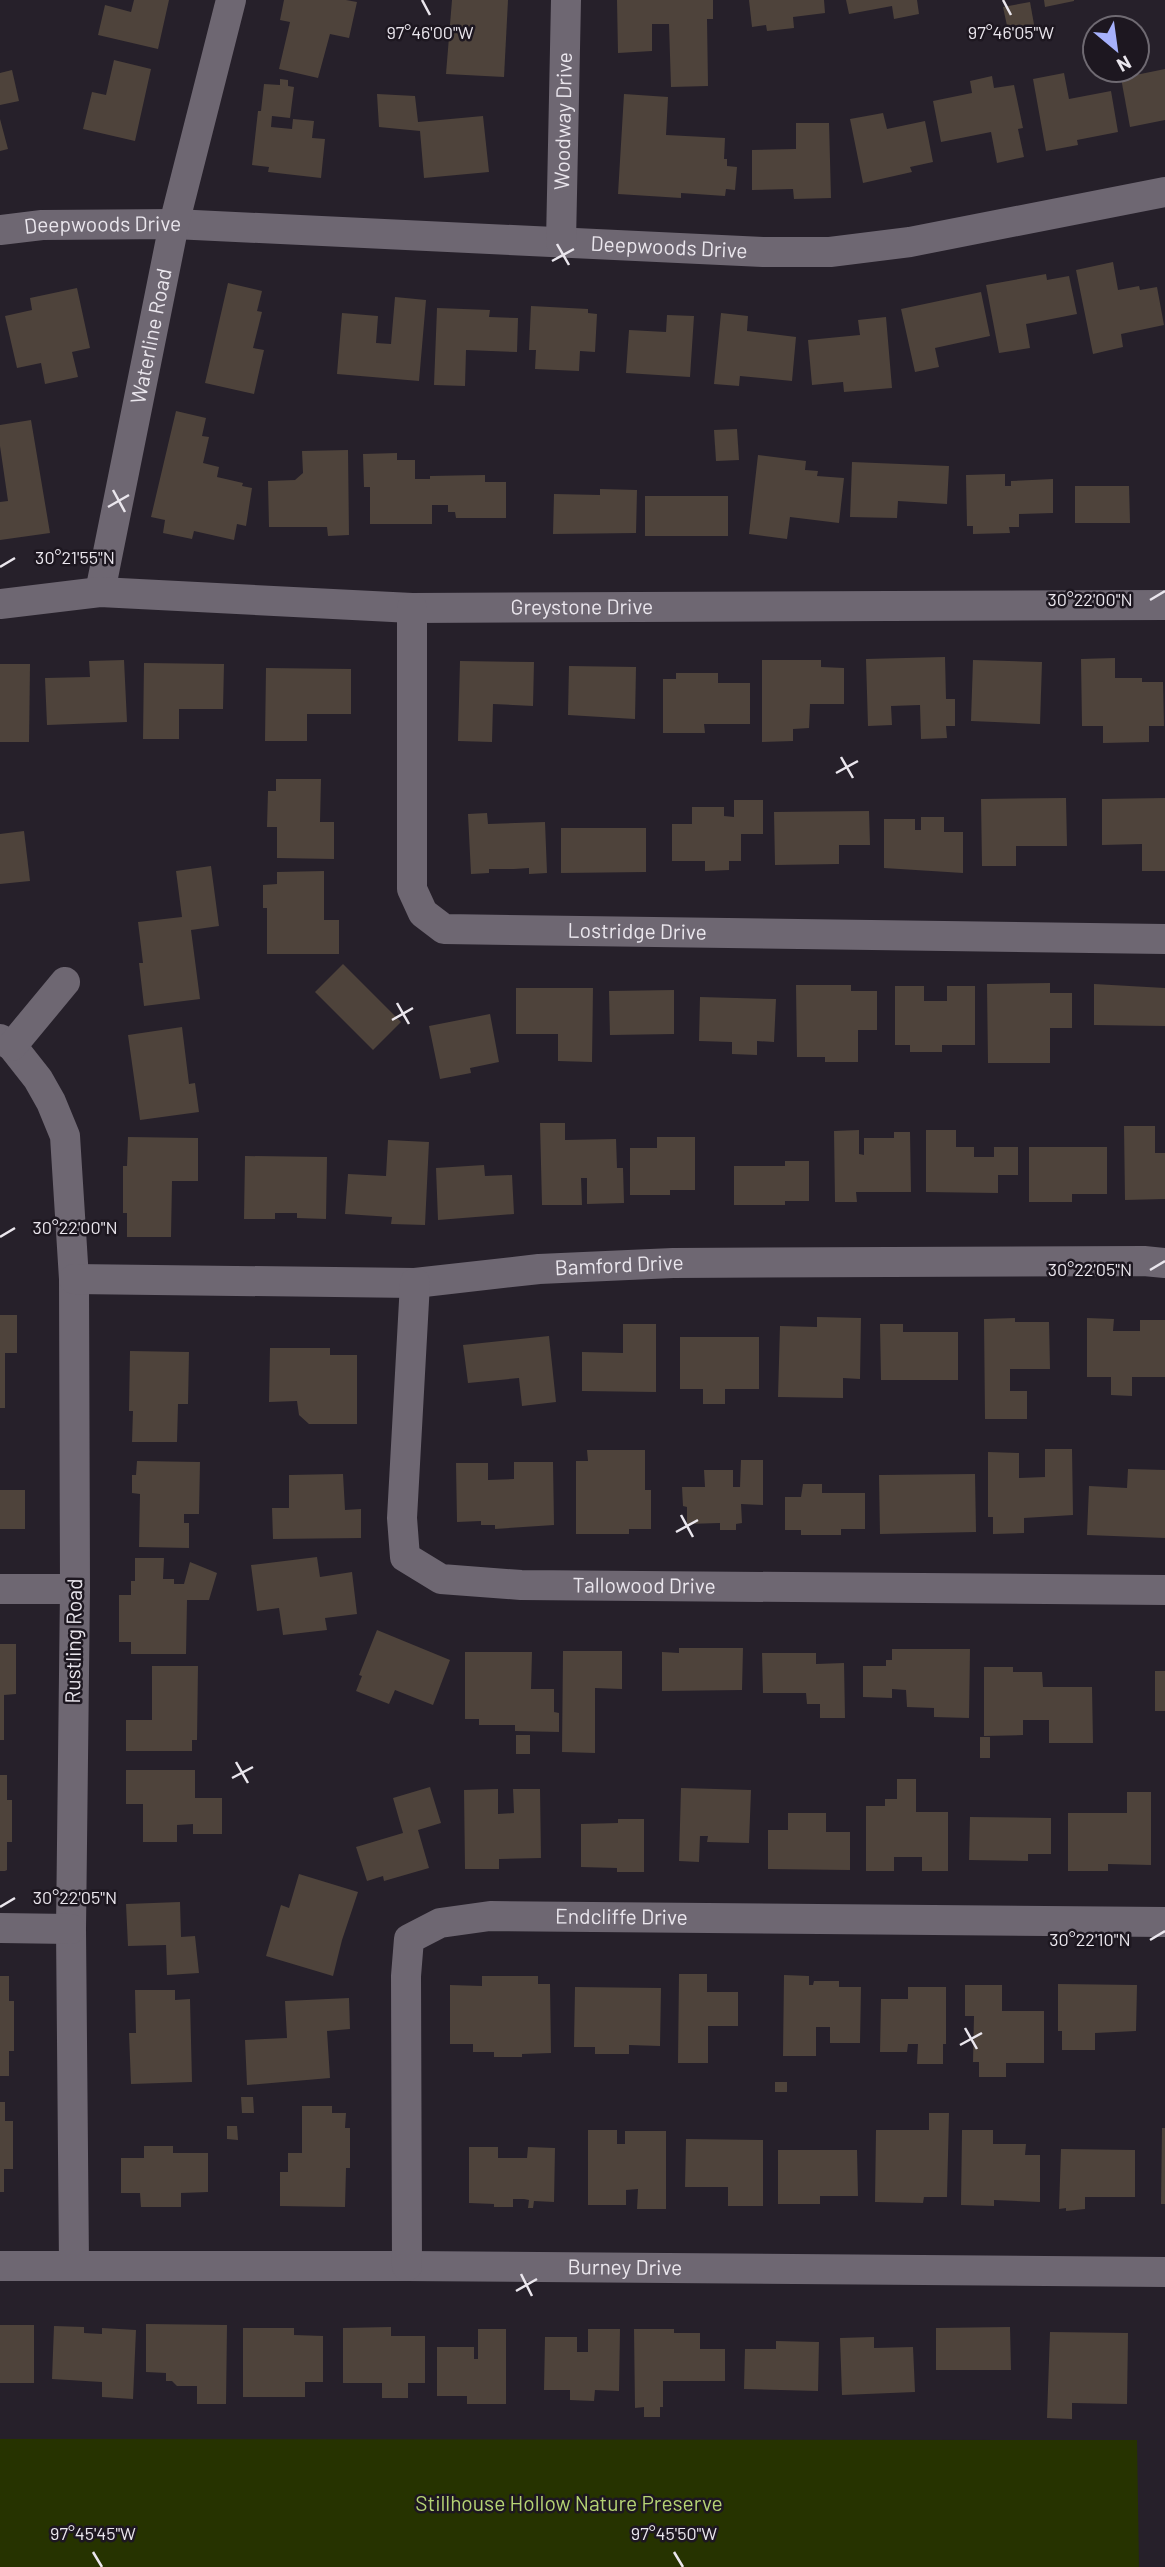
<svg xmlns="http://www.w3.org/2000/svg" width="1165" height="2567" viewBox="0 0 1165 2567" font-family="Barlow,sans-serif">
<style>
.green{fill:#263300}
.building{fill:#4e433b}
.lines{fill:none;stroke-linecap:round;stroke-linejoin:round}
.minor{stroke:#6e6772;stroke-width:30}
.ticks{fill:none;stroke:#eae6ed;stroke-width:2.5}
.labels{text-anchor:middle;stroke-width:5;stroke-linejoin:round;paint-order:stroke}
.street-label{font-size:21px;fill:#eae6ed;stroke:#1d1720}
.park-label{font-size:21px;fill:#b5d374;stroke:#1d1720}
.ticks-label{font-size:18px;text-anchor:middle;fill:#eae6ed;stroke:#1d1720;stroke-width:5;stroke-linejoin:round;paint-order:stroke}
</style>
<rect width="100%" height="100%" fill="#26202a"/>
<polygon class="green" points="0,2439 1137,2440 1139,2567 0,2567"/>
<g class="building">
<polygon points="134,0 169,0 158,49 98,35 105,5 131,12"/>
<polygon points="284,0 346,0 357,2 349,38 330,34 318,78 279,69 290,22 280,20"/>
<polygon points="452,0 508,0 504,77 446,74"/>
<polygon points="617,0 713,0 713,19 707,19 708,86 671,87 669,24 652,24 652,51 618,53"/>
<polygon points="749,0 824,0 825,13 793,17 794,28 767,31 766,25 752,27"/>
<polygon points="846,0 917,0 919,14 894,19 892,6 849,14"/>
<polygon points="1044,0 1074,0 1074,1 1045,7"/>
<polygon points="1030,2 1035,30 1009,35 1003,7"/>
<polygon points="114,60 151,69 135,141 83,129 92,92 106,95"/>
<polygon points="1165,69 1165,120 1130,127 1121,78"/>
<polygon points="12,70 19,101 0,105 0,73"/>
<polygon points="1064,73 1069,99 1111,91 1118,132 1077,140 1078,145 1046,151 1033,79"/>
<polygon points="992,76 994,88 1014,85 1023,128 1018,129 1024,157 997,163 991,132 941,142 933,101 972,93 970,81"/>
<polygon points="280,79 288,80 288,86 294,87 290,118 272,116 271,127 292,129 293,119 314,121 312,138 325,139 321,178 268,172 269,167 252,165 258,111 261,111 264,84 280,85"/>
<polygon points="377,94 415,96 418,122 483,116 489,172 424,178 420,131 379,127"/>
<polygon points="624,94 668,97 666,135 725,138 724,159 727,159 727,166 737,167 735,190 726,189 725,196 681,193 681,198 618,194"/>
<polygon points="883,113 887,129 925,121 933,162 910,167 912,172 863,183 850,119"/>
<polygon points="0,119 8,149 0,151"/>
<polygon points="796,123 829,123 831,198 794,199 793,189 752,190 752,150 796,149"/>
<polygon points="1113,262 1118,290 1139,286 1140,290 1157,287 1164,325 1121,334 1123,347 1093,354 1076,270"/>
<polygon points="1046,274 1047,280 1069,276 1077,314 1026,324 1030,348 999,353 986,285"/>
<polygon points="228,283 262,291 257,311 262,312 253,348 264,350 254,394 205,383"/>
<polygon points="77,288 90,348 72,352 78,377 45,384 41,363 17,368 5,316 32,310 30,298"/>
<polygon points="981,292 990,336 935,348 939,367 915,372 901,309"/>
<polygon points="395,297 426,300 419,381 337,374 342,313 378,316 376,343 391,344"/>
<polygon points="531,306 588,309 588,313 597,314 595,352 580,351 579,371 535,369 536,350 529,350"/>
<polygon points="437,308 490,310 489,317 518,318 517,352 466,350 465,386 434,385"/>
<polygon points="721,313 748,316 747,331 796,337 792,381 740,376 739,386 714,384"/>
<polygon points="667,315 694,316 690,377 626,373 629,330 666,332"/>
<polygon points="886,317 892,388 844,392 843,382 812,385 808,340 860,335 858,320"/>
<polygon points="176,411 206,418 202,436 209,437 203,463 219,467 217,477 243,483 242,486 252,488 246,526 237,524 234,540 194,531 192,539 163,533 165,520 151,517"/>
<polygon points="31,420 50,533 0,540 0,502 8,501 0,446 0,425"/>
<polygon points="737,429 739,460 716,461 714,430"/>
<polygon points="348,450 349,535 328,536 327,527 269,527 268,481 295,480 303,473 302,451"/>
<polygon points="397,453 397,460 415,460 415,479 430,479 430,476 485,475 485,482 506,482 506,518 456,518 455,512 448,512 448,505 432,505 432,524 370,524 370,487 364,487 363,454"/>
<polygon points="758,455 806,461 805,470 818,471 817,476 844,478 839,523 790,517 787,539 749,534"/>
<polygon points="852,462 949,466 947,504 898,501 897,518 850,517"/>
<polygon points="1005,474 1005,486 1011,486 1011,481 1053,479 1053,513 1019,514 1019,527 1009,527 1010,533 973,534 973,526 967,526 966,475"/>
<polygon points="1075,486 1129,486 1130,523 1075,523"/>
<polygon points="600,489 637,490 636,533 553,534 554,494 600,495"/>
<rect x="645" y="496" width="83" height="40"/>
<polygon points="945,657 946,699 955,699 955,726 946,726 947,738 921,739 920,705 891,706 892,725 868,726 866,659"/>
<polygon points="1115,658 1115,678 1142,678 1142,682 1163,682 1164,726 1149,726 1149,742 1103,743 1103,726 1082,726 1081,659"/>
<polygon points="124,660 127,722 47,725 45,678 90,677 89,661"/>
<polygon points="762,660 821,660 821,667 844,668 844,704 810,704 809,728 793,729 793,741 762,742"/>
<polygon points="973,660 1042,662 1040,724 971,721"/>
<polygon points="460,661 534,662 533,706 493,704 492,742 458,741"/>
<polygon points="144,663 224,664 223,709 179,709 179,739 143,739"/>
<polygon points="0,664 30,664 29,742 0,742"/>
<polygon points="569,666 636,667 635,719 568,715"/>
<polygon points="266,668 351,669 351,714 307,714 307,741 265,741"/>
<polygon points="676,673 718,673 718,683 750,683 750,724 704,724 705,733 663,733 663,679 676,679"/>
<polygon points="276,779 321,779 320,822 334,822 334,859 277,858 277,827 267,827 268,791 276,791"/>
<polygon points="1066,798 1067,846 1016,846 1016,866 982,866 981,799"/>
<polygon points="1165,798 1165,871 1142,871 1142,844 1102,845 1102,799"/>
<polygon points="734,800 763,800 763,834 741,834 741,861 729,861 729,870 705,871 705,861 672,861 672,824 692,824 692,807 724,807 724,816 734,817"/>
<polygon points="869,811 870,845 839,845 839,864 775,865 774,812"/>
<polygon points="487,813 488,824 545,822 547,873 529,874 529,868 514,869 489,869 489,873 471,874 468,814"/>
<polygon points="921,817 944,817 944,832 963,832 963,873 884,868 884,819 915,819 915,830 921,830"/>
<polygon points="561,828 646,828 646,872 561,873"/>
<polygon points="24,831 30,881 0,884 0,834"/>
<polygon points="211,866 219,926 191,930 200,999 144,1006 139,963 143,963 138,922 182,917 176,871"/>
<polygon points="324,871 324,920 339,920 339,954 267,954 267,908 263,908 263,885 277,884 277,872"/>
<polygon points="343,964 401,1022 373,1050 315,992"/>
<polygon points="1050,983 1050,993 1072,993 1072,1028 1050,1028 1050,1063 988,1063 987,984"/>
<polygon points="1094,984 1165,988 1165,1026 1094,1025"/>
<polygon points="796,985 851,985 851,991 877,991 877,1030 858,1030 858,1062 825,1062 825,1057 797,1057"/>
<polygon points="895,986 924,986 924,1001 947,1001 947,986 975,986 975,1045 942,1045 942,1052 910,1052 910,1045 895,1045"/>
<polygon points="516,988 593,988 592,1062 558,1061 558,1034 516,1034"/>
<polygon points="674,990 674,1034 610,1035 609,991"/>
<polygon points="700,997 776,999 774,1042 757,1041 757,1055 732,1054 732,1042 699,1041"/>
<polygon points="490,1014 499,1062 470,1068 471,1073 440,1079 429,1026"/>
<polygon points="182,1027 189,1084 195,1083 199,1112 140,1120 128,1035"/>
<polygon points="540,1123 565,1123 565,1140 616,1139 617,1168 623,1168 624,1203 587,1204 587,1178 581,1178 582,1205 542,1205"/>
<polygon points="1124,1126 1155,1126 1155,1153 1165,1153 1165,1199 1125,1200"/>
<polygon points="859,1130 859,1154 864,1155 864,1138 894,1138 894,1132 910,1132 911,1192 856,1192 857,1202 835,1202 834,1131"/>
<polygon points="926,1130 956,1130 956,1147 974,1147 974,1157 994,1157 994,1147 1018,1147 1018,1175 998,1175 998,1193 926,1192"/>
<polygon points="128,1137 198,1138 198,1181 172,1181 171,1237 127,1237 127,1213 123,1213 123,1166 127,1166"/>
<polygon points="657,1137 695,1137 695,1190 670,1190 670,1195 630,1195 630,1148 657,1148"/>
<polygon points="388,1140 429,1142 425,1225 391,1224 392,1217 345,1214 348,1174 386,1176"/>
<polygon points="1029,1147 1107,1147 1107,1194 1072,1194 1072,1202 1029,1202"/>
<polygon points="245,1156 327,1157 326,1219 297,1218 297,1213 275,1213 275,1219 244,1219"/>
<polygon points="785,1161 809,1161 809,1201 785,1201 785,1205 734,1205 734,1166 785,1166"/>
<polygon points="484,1165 485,1176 512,1175 514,1214 438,1220 436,1168"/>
<polygon points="0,1315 17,1315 17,1353 5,1353 5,1408 0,1408"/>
<polygon points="817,1317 861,1318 860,1379 843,1378 843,1398 778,1397 780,1326 817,1327"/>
<polygon points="1015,1318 1015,1322 1049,1322 1050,1369 1010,1369 1010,1391 1027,1391 1027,1419 985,1419 984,1319"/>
<polygon points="1087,1318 1114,1319 1113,1331 1140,1331 1140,1320 1165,1320 1165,1377 1132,1377 1132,1396 1111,1395 1111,1377 1087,1377"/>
<polygon points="623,1324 656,1324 656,1392 582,1391 582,1352 623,1353"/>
<polygon points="880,1324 903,1324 903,1332 958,1332 958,1380 881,1380"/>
<polygon points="549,1336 556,1402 522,1406 519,1378 468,1383 463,1345"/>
<polygon points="680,1337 759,1337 759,1389 725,1389 725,1404 703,1404 703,1389 680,1389"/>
<polygon points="270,1348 330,1348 330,1355 357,1355 357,1424 309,1424 299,1415 297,1401 269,1402"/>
<polygon points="130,1351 189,1352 188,1404 178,1404 177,1442 132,1442 133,1411 129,1411"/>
<polygon points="1045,1449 1072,1449 1073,1515 1024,1518 1024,1533 993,1534 993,1517 988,1517 988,1452 1019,1453 1019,1478 1045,1477"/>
<polygon points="587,1450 645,1450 645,1490 651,1490 651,1529 629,1529 629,1534 576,1534 576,1461 588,1461"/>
<polygon points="741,1460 763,1460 763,1505 741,1504 742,1523 736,1524 736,1530 720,1530 720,1523 687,1524 687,1507 683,1506 682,1487 705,1487 704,1470 733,1470 733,1487 740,1487"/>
<polygon points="137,1461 200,1462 199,1514 184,1514 184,1523 189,1523 189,1548 139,1547 140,1494 132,1493 132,1475 136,1475"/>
<polygon points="514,1462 553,1462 554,1525 495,1529 495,1525 481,1525 481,1521 457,1522 456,1463 488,1463 488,1480 514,1479"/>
<polygon points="1128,1469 1165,1470 1165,1538 1087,1535 1089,1486 1127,1488"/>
<polygon points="343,1474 345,1510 361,1509 361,1538 273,1539 272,1508 289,1508 289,1475"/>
<polygon points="975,1474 976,1532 880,1534 879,1475"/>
<polygon points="803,1484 822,1484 822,1493 865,1493 865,1529 841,1529 841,1535 801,1535 801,1530 785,1530 785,1497 801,1497"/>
<rect x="0" y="1490" width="25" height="39"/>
<polygon points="317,1557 320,1577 352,1572 357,1614 325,1618 327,1630 283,1635 279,1608 257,1611 251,1565"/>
<polygon points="135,1558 164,1558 163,1579 174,1579 174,1584 184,1584 190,1562 217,1573 209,1600 187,1600 186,1654 131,1654 131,1642 119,1642 119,1595 131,1595 131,1581 135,1581"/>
<polygon points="377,1630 450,1660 433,1705 395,1690 389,1704 356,1691 362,1676 359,1675"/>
<polygon points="0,1644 16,1644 16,1694 4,1695 4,1740 0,1740"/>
<polygon points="679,1648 743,1648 742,1690 662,1691 662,1652 679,1653"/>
<polygon points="892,1649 970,1649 969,1718 934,1717 934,1708 907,1707 906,1690 892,1689 892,1698 863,1697 863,1666 886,1666 886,1660 892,1660"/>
<polygon points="563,1651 622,1651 622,1689 595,1688 595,1753 562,1752"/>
<polygon points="465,1652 532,1652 531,1689 554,1689 554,1712 559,1713 559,1732 515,1731 515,1725 479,1725 479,1719 465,1719"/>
<polygon points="762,1653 816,1653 816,1664 844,1663 845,1718 820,1718 820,1704 807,1704 806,1693 763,1693"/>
<polygon points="152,1666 198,1666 197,1740 192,1740 192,1751 126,1751 126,1720 152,1720"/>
<polygon points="984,1667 1013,1667 1013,1672 1042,1672 1043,1687 1092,1687 1093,1743 1049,1743 1049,1720 1023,1720 1023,1735 984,1736"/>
<rect x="1155" y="1671" width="10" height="40"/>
<rect x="516" y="1735" width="14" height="19"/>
<rect x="980" y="1737" width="10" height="21"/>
<polygon points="126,1770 195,1770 195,1798 222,1798 222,1834 193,1834 193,1824 177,1825 177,1842 143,1842 143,1804 126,1804"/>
<polygon points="0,1775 7,1775 7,1800 12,1800 12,1842 7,1842 7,1870 5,1871 0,1871"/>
<polygon points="897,1779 916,1779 916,1812 948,1812 948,1871 922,1871 922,1857 894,1857 894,1871 866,1871 866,1806 885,1806 885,1799 897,1799"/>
<polygon points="430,1787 441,1823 418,1830 429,1868 384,1881 383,1876 367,1881 356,1847 403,1833 393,1798"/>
<polygon points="681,1788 751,1790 749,1843 707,1842 708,1836 700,1836 699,1862 679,1861"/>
<polygon points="498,1789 498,1814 514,1813 513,1789 540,1789 541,1858 499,1859 499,1869 465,1869 464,1790"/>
<polygon points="1127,1792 1151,1792 1151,1865 1108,1864 1108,1871 1068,1871 1068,1813 1127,1813"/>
<polygon points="788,1813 826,1813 826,1832 850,1832 850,1870 768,1869 768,1830 788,1830"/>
<polygon points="970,1817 1051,1818 1051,1854 1028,1854 1028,1861 969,1860"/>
<polygon points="618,1819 644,1819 644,1872 617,1872 617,1868 581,1867 581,1824 618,1823"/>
<polygon points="299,1874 358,1892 342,1940 333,1976 266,1956 281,1905 289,1908"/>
<polygon points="180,1902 181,1937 195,1936 199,1973 167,1975 166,1945 128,1946 126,1904"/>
<polygon points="679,1974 707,1974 707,1992 738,1992 738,2026 708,2026 708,2063 678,2063"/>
<polygon points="784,1975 809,1976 809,1985 813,1985 814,1981 839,1981 839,1987 861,1987 860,2043 830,2043 830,2027 816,2027 816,2056 783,2056"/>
<polygon points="0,1976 9,1976 9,2001 14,2001 14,2051 9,2051 9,2076 0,2076"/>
<polygon points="482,1976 538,1976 538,1984 550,1984 551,2053 522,2054 522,2057 494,2057 494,2052 473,2052 473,2044 450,2044 450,1985 482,1986"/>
<polygon points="1058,1984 1137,1985 1136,2031 1095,2033 1095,2050 1062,2050 1062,2031 1058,2031"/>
<polygon points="965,1985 1002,1985 1002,2011 1044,2011 1044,2063 1006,2063 1006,2077 979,2077 979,2062 973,2062 974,2016 965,2016"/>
<polygon points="575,1987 661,1988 660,2046 629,2045 629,2054 595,2054 595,2047 574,2047"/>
<polygon points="908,1987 946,1987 946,2044 943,2044 943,2064 917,2064 918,2044 908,2044 907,2052 880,2052 881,1999 908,1999"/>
<polygon points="135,1990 175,1990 175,2000 190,1999 192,2082 131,2084 129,2033 136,2033"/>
<polygon points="349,1998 350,2029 327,2031 330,2078 247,2085 245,2040 287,2038 285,2001"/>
<rect x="775" y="2082" width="12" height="10"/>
<polygon points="241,2097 253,2097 254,2113 242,2113"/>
<polygon points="0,2102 5,2102 5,2121 13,2121 13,2169 4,2169 4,2192 0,2192"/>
<polygon points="302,2106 332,2106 332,2113 346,2113 345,2128 350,2128 350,2168 346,2168 345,2207 280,2206 280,2172 288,2172 288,2153 302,2153"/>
<polygon points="929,2113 949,2113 947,2197 924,2197 923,2203 875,2202 876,2130 929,2130"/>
<polygon points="227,2126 237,2126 238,2140 227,2139"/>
<polygon points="1162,2128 1165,2128 1165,2204 1161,2204"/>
<polygon points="588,2130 617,2130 617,2144 625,2144 625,2131 666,2131 666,2209 637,2209 638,2189 626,2190 626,2205 588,2205"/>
<polygon points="962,2130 993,2130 993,2144 1026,2144 1025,2155 1040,2155 1040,2202 994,2200 994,2206 961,2205"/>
<polygon points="686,2139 763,2140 763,2206 728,2206 728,2187 685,2187"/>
<polygon points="144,2146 173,2146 173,2153 208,2153 208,2192 181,2193 181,2207 141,2207 140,2193 121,2193 121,2158 144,2158"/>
<polygon points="469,2147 498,2147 498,2158 527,2158 528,2147 555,2148 554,2202 534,2201 533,2208 528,2208 529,2200 524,2199 513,2199 513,2207 494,2207 494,2204 469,2203"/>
<polygon points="1061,2149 1135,2150 1135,2197 1085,2197 1085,2209 1066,2211 1066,2208 1059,2209"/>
<polygon points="778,2150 857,2150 858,2196 820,2196 820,2204 778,2204"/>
<polygon points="146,2324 227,2325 226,2404 197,2404 197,2386 177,2386 172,2381 166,2381 166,2373 146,2372"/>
<rect x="0" y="2325" width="34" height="58"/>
<polygon points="54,2326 84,2327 84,2333 102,2334 102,2328 136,2330 133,2399 102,2397 102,2382 52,2379"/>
<polygon points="391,2327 391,2336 425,2336 425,2383 408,2383 408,2398 382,2398 382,2383 343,2383 343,2328"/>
<polygon points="1010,2327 1011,2370 936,2370 936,2328"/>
<polygon points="243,2328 294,2328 294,2335 323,2336 323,2382 305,2382 305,2397 243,2397"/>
<polygon points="478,2329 506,2329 506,2404 467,2404 467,2396 437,2396 437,2347 474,2347 474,2359 478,2359"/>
<polygon points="588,2329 620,2329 619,2391 595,2390 594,2401 570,2400 570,2390 544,2390 545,2337 577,2337 577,2352 588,2352"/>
<polygon points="634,2329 674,2329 674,2333 700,2333 700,2349 725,2349 725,2381 663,2381 663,2407 660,2407 660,2417 644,2417 644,2407 635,2408"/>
<polygon points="1050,2332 1128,2333 1127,2404 1072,2403 1072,2419 1047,2418"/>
<polygon points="874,2337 874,2348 913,2347 915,2392 842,2395 840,2338"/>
<polygon points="776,2341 819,2342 818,2391 744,2389 745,2349 776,2349"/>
</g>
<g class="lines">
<g class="minor">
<path id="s1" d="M0,230L42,225L174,224L763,252H830L910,242L1165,192"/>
<path id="s2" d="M561,242L566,0"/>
<path id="s3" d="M100,592L174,224L231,0"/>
<path id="s4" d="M0,604L100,592L412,608L1165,605"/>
<path id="s5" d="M412,608V889L423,913L444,929L1165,939"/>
<polyline points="0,1039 12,1046 38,1079 51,1102 65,1136 74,1279 75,1589 71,1929 74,2265"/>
<polyline points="12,1046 65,982"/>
<path id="s6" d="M74,1279L415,1283L539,1269L673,1263L1144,1261L1165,1263"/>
<path id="s7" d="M415,1283L402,1518L405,1557L441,1579L521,1585L1165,1590"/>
<polyline points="0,1589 75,1589"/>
<polyline points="0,1928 71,1929"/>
<path id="s8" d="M0,2266H407L1165,2272"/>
<path id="s9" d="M407,2266L406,1976L409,1939L440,1923L490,1916L1165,1922"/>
</g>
</g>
<path class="ticks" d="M422,0L430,15M1003,0L1011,15M557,244L569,265M552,261L574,249M113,490L125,512M108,507L129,495M0,567L15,558M1150,600L1165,591M841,757L853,778M836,773L858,761M397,1003L409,1024M392,1020L413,1008M0,1237L15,1228M1150,1270L1165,1261M681,1515L693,1537M676,1532L698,1520M236,1762L248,1783M232,1778L253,1767M0,1907L15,1898M1150,1940L1165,1931M965,2028L977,2049M960,2045L982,2033M521,2274L532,2296M516,2291L537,2279M93,2552L102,2567M674,2552L683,2567"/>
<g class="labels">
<g class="street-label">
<text dy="7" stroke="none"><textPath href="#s2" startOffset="121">Woodway Drive</textPath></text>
<text dy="7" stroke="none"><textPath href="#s1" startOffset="103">Deepwoods Drive</textPath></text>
<text dy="7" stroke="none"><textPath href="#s1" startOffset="670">Deepwoods Drive</textPath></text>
<text dy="7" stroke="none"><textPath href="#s3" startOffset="261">Waterline Road</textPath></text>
<text dy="7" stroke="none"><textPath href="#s4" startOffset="583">Greystone Drive</textPath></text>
<text dy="7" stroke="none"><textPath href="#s5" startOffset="527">Lostridge Drive</textPath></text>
<text dy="7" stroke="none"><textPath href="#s6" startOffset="546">Bamford Drive</textPath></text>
<text dy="7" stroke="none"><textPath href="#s7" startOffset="520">Tallowood Drive</textPath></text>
<text transform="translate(74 1641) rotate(-89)" y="7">Rustling Road</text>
<text dy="7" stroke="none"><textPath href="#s9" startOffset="544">Endcliffe Drive</textPath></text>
<text dy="7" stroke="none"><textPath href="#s8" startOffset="625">Burney Drive</textPath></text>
</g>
<g class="park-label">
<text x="569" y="2511">Stillhouse Hollow Nature Preserve</text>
</g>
</g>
<g class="ticks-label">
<text x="430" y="39">97°46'00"W</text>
<text x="1011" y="39">97°46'05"W</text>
<text x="75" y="564">30°21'55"N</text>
<text x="1090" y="606">30°22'00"N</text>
<text x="75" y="1234">30°22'00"N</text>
<text x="1090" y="1276">30°22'05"N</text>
<text x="75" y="1904">30°22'05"N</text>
<text x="1090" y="1946">30°22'10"N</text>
<text x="93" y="2540">97°45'45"W</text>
<text x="674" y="2540">97°45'50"W</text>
</g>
<g transform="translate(1116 49) rotate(151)"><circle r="33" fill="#1d1720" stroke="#6f6a72" stroke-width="2"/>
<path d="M0-5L12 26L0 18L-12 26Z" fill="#a6b1fc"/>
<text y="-10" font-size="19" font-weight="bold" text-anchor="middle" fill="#eae6ed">N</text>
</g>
</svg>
